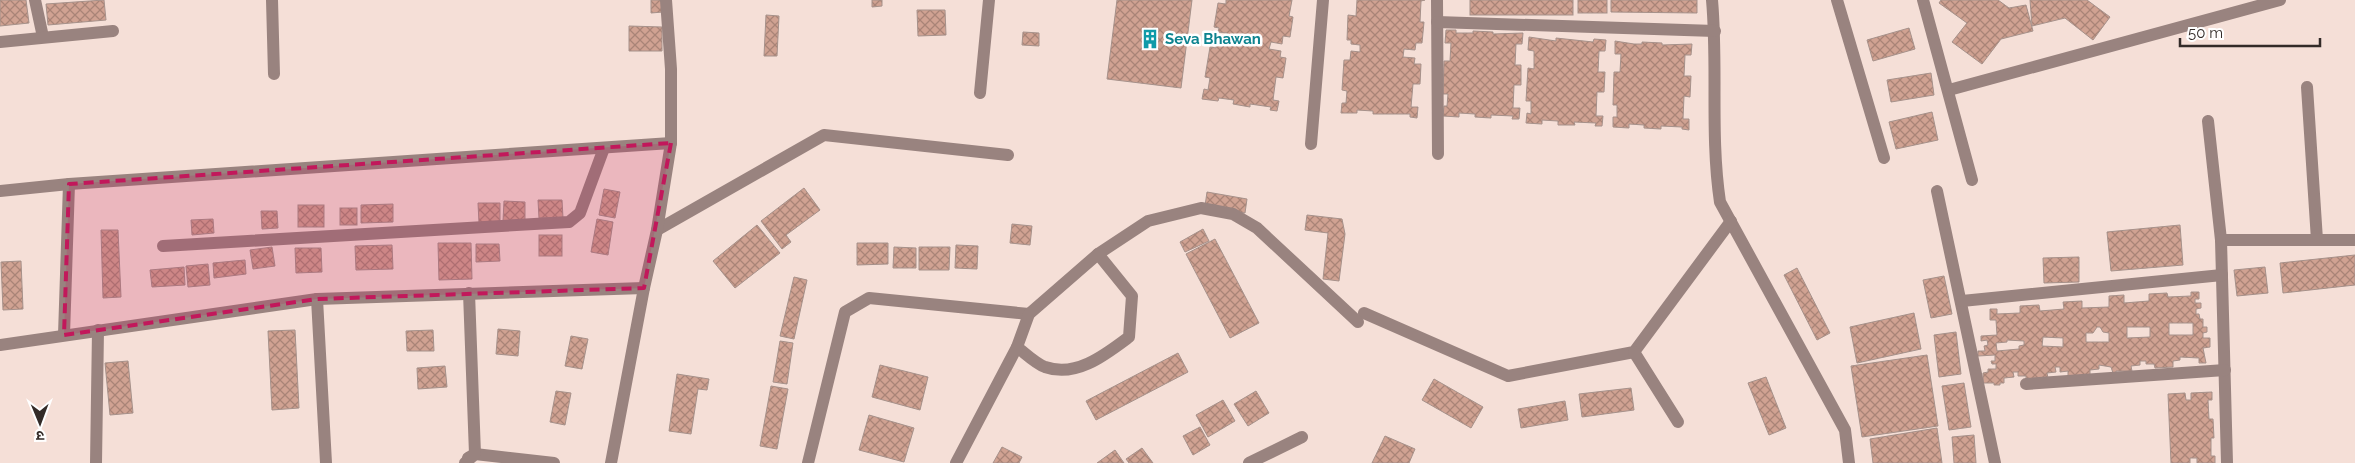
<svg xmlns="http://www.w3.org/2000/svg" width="2355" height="463" viewBox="0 0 2355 463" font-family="Raleway,'Noto Sans Devanagari',sans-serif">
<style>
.building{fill:url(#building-cross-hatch);stroke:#a6918a;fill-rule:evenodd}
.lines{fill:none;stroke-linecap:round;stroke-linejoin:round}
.minor{stroke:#99837f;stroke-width:12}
.marked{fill:#c2185b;fill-opacity:0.2;stroke:#c2185b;stroke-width:4;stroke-dasharray:10 6;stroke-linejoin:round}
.labels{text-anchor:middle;stroke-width:5;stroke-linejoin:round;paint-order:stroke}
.culture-label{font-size:15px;font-weight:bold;fill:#0d838f;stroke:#fff;text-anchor:start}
</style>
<defs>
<pattern id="building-cross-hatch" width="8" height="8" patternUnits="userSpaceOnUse" patternTransform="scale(1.25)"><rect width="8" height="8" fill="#d0a292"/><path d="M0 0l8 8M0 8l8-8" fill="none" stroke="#a98477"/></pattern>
</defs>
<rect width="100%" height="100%" fill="#f5dfd7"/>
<g class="building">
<polygon points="0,0 26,0 29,23 0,26"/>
<polygon points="104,0 106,20 48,25 46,4"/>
<polygon points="651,0 662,0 663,12 651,13"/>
<polygon points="872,0 882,0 882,6 872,7"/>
<polygon points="1117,0 1192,0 1181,88 1107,79"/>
<polygon points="1226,0 1292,0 1289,16 1293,17 1290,37 1283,36 1282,44 1271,42 1269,49 1281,51 1280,57 1286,58 1283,78 1276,77 1273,100 1279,101 1277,111 1270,110 1271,107 1250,104 1250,107 1233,104 1234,100 1219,98 1218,101 1202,99 1204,89 1208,90 1210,78 1205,77 1210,47 1216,48 1217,39 1226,40 1227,33 1218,32 1219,28 1214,27 1218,3 1226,4"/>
<polygon points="1357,0 1425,0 1421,1 1420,22 1424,22 1422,43 1416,43 1415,50 1404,49 1403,57 1415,58 1414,64 1421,64 1420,84 1413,84 1411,107 1418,107 1417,118 1410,117 1410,114 1373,114 1373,111 1357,110 1357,113 1341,113 1342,103 1346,103 1347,91 1342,90 1344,60 1350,60 1351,51 1360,52 1360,45 1351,44 1351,40 1347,40 1348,15 1356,16"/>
<rect x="1470" y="0" width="103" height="15"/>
<rect x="1578" y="0" width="29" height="13"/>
<polygon points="1611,0 1697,0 1697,13 1611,12"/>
<polygon points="1941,0 1998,0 2009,8 2026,5 2033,31 2001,39 1982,64 1952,42 1967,23 1939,3"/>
<polygon points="2030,0 2087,0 2110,17 2093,40 2065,18 2032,26"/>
<polygon points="917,10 945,10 946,35 918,36"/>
<polygon points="766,15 779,16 777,56 764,56"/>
<polygon points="629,26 662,27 662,51 629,51"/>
<polygon points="1909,28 1915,49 1873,61 1867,40"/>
<polygon points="1446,30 1456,30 1456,33 1473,33 1473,31 1493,32 1493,34 1523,33 1522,44 1516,44 1515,65 1521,65 1521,85 1514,85 1513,108 1520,108 1519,119 1512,119 1513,116 1491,115 1491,118 1475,117 1475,114 1459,113 1459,117 1443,116 1444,106 1447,106 1448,94 1443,94 1444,61 1450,61 1451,43 1445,43"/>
<polygon points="1023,32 1039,33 1039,46 1022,45"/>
<polygon points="1529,37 1556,41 1556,38 1593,42 1594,39 1606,40 1605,51 1599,51 1598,72 1605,72 1604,92 1597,92 1596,116 1603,116 1602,126 1595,126 1596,123 1574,122 1575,125 1558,125 1558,121 1542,120 1542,124 1526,123 1527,113 1531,114 1531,101 1526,101 1528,68 1534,69 1534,51 1528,50"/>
<polygon points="1615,41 1634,44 1642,44 1642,42 1662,43 1662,45 1692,44 1691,55 1685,55 1684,76 1691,76 1690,97 1684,96 1683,119 1689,119 1689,130 1682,129 1682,127 1661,126 1661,129 1644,128 1644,125 1629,124 1629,128 1613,127 1613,117 1617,117 1617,105 1613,105 1614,72 1620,72 1621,54 1615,54"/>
<polygon points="1931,73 1934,95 1891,102 1887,80"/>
<polygon points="1932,112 1938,140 1896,149 1889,122"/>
<polygon points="804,188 820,210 786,235 791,242 782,249 761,221"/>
<polygon points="604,189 620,192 615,218 599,215"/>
<polygon points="1207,192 1247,199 1245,213 1205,206"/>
<polygon points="538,200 562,200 563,218 539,218"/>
<polygon points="504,201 525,202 525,222 503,221"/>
<polygon points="478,203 500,203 500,222 479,223"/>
<polygon points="393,204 393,222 361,223 361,205"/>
<rect x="298" y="205" width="26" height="22"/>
<rect x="340" y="208" width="17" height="17"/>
<polygon points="261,211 277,211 278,228 262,229"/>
<polygon points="1307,215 1342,219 1345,234 1339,281 1323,279 1328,233 1305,230"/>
<polygon points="213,219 214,233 192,235 191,220"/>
<polygon points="597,219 613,222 608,255 591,252"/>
<polygon points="1012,224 1032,226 1030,245 1010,243"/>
<polygon points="757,225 780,253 735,288 713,261"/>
<polygon points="2180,225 2183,265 2111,271 2107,232"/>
<polygon points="1203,229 1209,241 1185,252 1180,242"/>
<polygon points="101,230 118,230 121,297 103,298"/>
<rect x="539" y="235" width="23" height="21"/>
<polygon points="1215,239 1259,323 1230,338 1186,254"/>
<polygon points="438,243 471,243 472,279 439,280"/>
<polygon points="857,243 888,243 888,264 857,265"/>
<polygon points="476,244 499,244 500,261 476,262"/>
<polygon points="392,245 393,269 356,270 355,246"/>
<polygon points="956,245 978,246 977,269 955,268"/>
<polygon points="272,247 275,266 253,269 250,250"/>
<polygon points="894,247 916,248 916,268 893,268"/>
<polygon points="919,247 950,247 949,270 919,270"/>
<polygon points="295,248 321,248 322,272 296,273"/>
<polygon points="2355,255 2355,285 2283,293 2280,263"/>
<polygon points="2079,257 2079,282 2044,283 2043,258"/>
<polygon points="245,260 246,274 214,278 213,263"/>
<polygon points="21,261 23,309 3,310 1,262"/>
<polygon points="208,264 210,285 188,287 186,266"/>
<polygon points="184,267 185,285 152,287 150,270"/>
<polygon points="2265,267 2268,293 2237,296 2234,270"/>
<polygon points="1797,268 1830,333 1817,340 1784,275"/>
<polygon points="1944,276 1952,314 1931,318 1923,280"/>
<polygon points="794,277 807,280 794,339 780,336"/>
<path d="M2191,292H2199V299H2195V303H2201V308L2196,309V314H2199L2200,319H2203V327H2207V332L2203,333V338H2210V347L2203,348L2206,363H2199V358L2180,357V360L2173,361V367L2155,368L2154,364H2146V361H2140V365L2131,366L2132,371H2116V373H2113L2111,367L2099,365V369L2090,370V376L2068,377V371L2060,372V367H2055L2056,372L2047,373L2048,378L2026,381V376H2018V372H2013L2014,377L2004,378V383H2000V385H1994V383H1983V373L1988,372V369H1996V364H1992L1991,361H1995V355L1978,356V351H1985L1984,346L1988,345L1987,340L1981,341V336L1997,335L1996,320H1990V309H1997V314L2020,313V306L2039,305L2040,311L2064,309L2063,302L2082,301V308L2109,307V296L2124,295V303L2149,301V294L2167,293L2168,297L2191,296ZM2169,323H2193V335H2169ZM2097,327H2100L2103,332L2109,333V342H2086V333H2093ZM2127,327H2150V337L2127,338ZM2043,337L2063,338V347L2042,346ZM2007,340L2024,341V345L2019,346V349L1997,351L1996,343L2007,342Z"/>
<polygon points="1914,313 1921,349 1857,363 1850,327"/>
<polygon points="498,329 520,331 518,356 496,354"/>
<polygon points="295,330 299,408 272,410 268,331"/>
<polygon points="433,330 434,351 407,351 406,331"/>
<polygon points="1956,332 1961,374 1939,377 1934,335"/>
<polygon points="571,336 588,339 582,369 565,366"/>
<polygon points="780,341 793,343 787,384 773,382"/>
<polygon points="1178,353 1188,372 1096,420 1086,401"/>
<polygon points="1927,355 1938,426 1862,437 1851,366"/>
<polygon points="128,361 133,413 110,415 105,363"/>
<polygon points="880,365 928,377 920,410 872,397"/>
<polygon points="445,366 447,387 418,389 417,368"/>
<polygon points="677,374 709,379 707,390 698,389 691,434 669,431"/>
<polygon points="1766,377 1786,428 1769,435 1748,383"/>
<polygon points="1434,379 1483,407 1471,428 1422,400"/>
<polygon points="1964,383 1971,427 1949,430 1942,386"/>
<polygon points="771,386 788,389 777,449 760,446"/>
<polygon points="1631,388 1634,410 1582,417 1579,394"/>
<polygon points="556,391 571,393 565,425 550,422"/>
<polygon points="1256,391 1269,413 1248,426 1234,404"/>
<polygon points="2212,392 2212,400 2208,400 2209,419 2213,419 2214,438 2211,438 2211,456 2215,456 2215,463 2197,463 2197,458 2190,458 2190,463 2171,463 2168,394 2185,393 2186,400 2191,400 2191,393"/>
<polygon points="1223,400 1235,421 1208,437 1196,415"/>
<polygon points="1565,401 1568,420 1521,428 1518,409"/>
<polygon points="869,415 914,428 904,462 859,450"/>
<polygon points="1200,427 1210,445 1193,455 1183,436"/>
<polygon points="1937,428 1942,463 1873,463 1870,439"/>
<polygon points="1974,435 1976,463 1954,463 1952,437"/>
<polygon points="1385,436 1415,449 1409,463 1372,463"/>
<polygon points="1002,447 1022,457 1019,463 993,463"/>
<polygon points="1142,448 1153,463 1129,463 1126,459"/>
<polygon points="1115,450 1124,463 1097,463"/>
</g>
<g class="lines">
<g class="minor">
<polyline points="35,0 43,37"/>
<polyline points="272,0 274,74"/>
<polyline points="1437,0 1438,154"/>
<path d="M1712,0C1718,67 1710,135 1720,202L1845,430L1849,463"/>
<polyline points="1837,0 1884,158"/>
<polyline points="1923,0 1972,180"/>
<polyline points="1437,22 1715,31"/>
<polyline points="0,42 113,31"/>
<polyline points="2307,87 2317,240"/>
<polyline points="1949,90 2280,0"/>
<polyline points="980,93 989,0"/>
<polyline points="2208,121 2221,240 2227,463"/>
<polyline points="1311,144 1323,0"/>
<polyline points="0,191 69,184 671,143"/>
<polyline points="1937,191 1995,463"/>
<polyline points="657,230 824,135 1008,155"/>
<polyline points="2221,240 2355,240"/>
<polyline points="163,246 569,222 580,213 604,148"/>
<polyline points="317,299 326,463"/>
<polyline points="1962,301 2222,275"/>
<polyline points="1364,313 1508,376 1634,352 1731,221"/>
<polyline points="64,335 69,184"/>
<polyline points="0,345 317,299 644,288"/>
<path d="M1017,347C1025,353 1035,363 1045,367C1076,378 1105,355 1129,337L1132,296L1098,254"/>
<polyline points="1634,352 1678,422"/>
<polyline points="2026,384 2225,370"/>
<polyline points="468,458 475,454 554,463"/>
<polyline points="96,463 98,330"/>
<polyline points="465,463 475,454 469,293"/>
<polyline points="611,463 644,288 657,230 671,143 671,69 666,0"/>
<polyline points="808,463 845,312 869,298 1029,314"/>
<polyline points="956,463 1017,347 1029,314 1098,254 1148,221 1201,208 1233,214 1257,228 1358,322"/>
<polyline points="1249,463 1302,437"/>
</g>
</g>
<path class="marked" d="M671,143L644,288L317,299L64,335L69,184Z"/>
<defs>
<symbol id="building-bare" viewBox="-9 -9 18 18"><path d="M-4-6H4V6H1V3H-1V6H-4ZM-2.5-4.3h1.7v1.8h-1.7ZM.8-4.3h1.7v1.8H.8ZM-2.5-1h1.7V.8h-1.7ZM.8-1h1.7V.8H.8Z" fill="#0f9aa8" stroke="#fff" stroke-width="2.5" paint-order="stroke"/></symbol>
</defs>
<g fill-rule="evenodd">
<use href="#building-bare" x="1136" y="25" width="28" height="28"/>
</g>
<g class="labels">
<g class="culture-label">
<text x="1165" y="44">Seva Bhawan</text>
</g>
</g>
<g transform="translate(40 423) rotate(179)" stroke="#ffffff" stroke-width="4" paint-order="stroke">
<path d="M0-4L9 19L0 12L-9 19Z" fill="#332b28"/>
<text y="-8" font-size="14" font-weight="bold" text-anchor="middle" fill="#332b28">उ</text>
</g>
<path d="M2180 38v8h140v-8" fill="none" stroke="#332b28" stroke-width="2.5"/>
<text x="2188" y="38" font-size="15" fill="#332b28" stroke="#ffffff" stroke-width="4" paint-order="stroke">50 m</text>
</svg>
